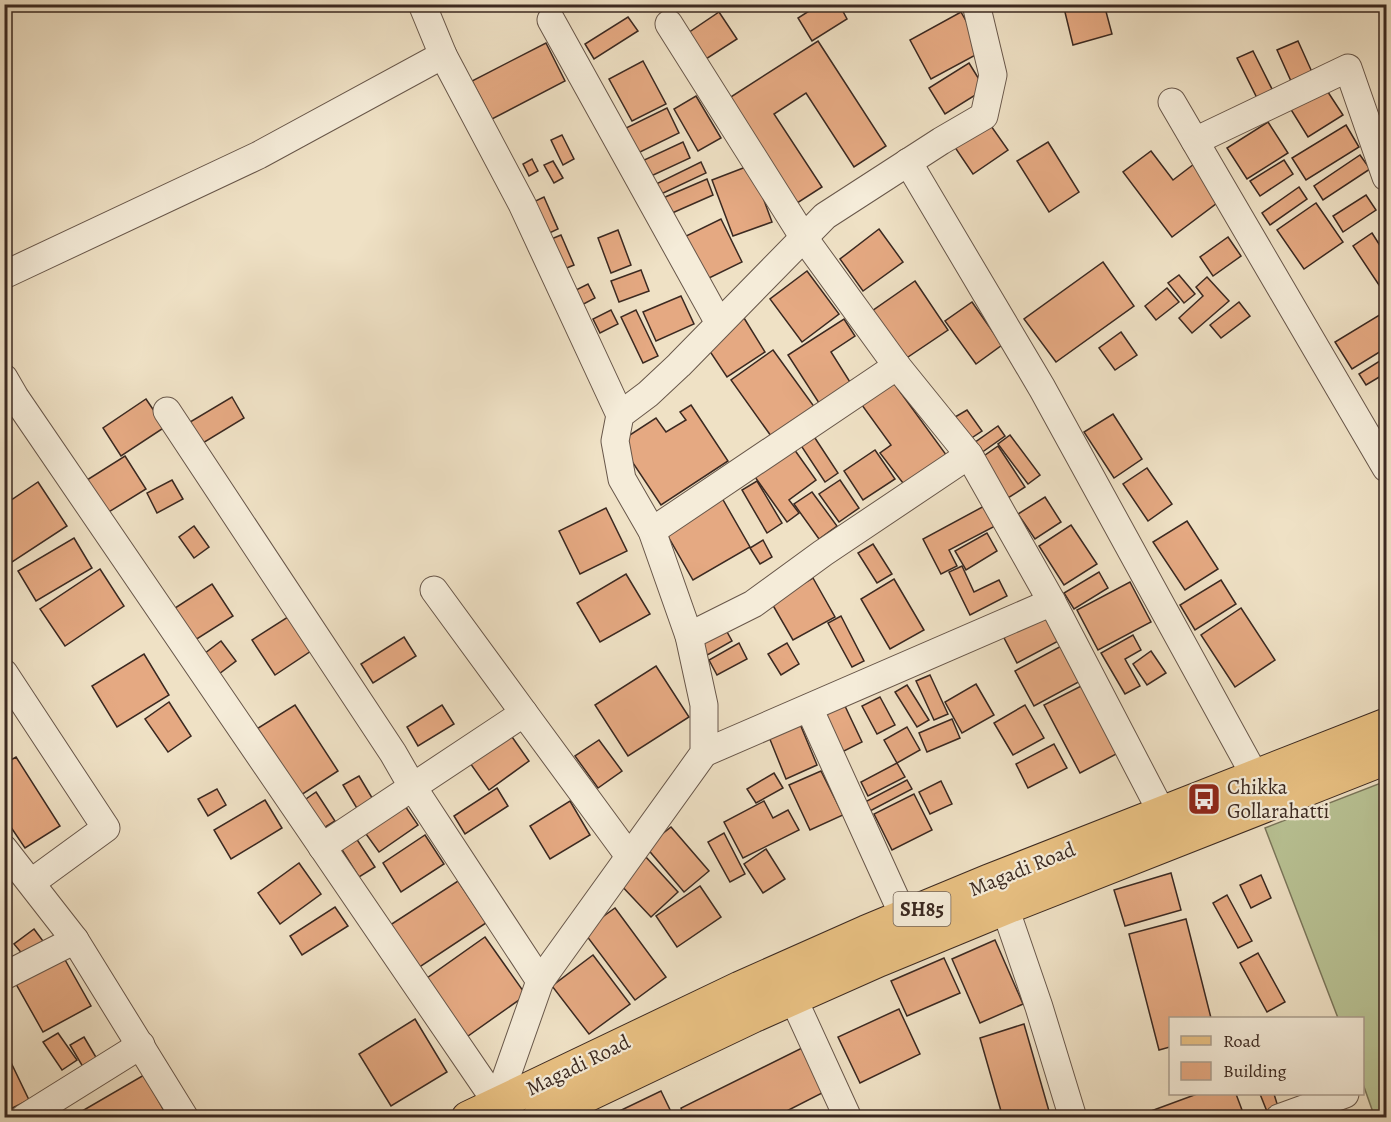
<svg xmlns="http://www.w3.org/2000/svg" width="1391" height="1122" viewBox="0 0 1391 1122" font-family="Alegreya,serif">
<style>
.grass{fill:#b9c395;stroke:#7a765b;stroke-width:1.5}
.building{fill:#e5a982;stroke:#3b2921;stroke-width:1.5}
.lines{fill:none;stroke-linecap:round;stroke-linejoin:round}
.minor-casing{stroke:#68574a;stroke-width:29}
.major-casing{stroke:#3b2921;stroke-width:35}
.minor{stroke:#f5ecd9;stroke-width:27}
.major{stroke:#e8c082;stroke-width:33}
.labels{text-anchor:middle;stroke-width:4.5;stroke-linejoin:round;paint-order:stroke}
.shield{fill:#f5ecd9;stroke:#736458;stroke-width:1.5}
.shield-label{font-size:20px;font-weight:bold;fill:#3b2921}
.poi-label{font-size:21px;fill:#3b2921;stroke:#f5ecd9;text-anchor:start}
.street-label{font-size:21px;fill:#3b2921;stroke:#f5ecd9}
</style>
<rect width="100%" height="100%" fill="#efe1c5"/>
<filter id="stains"><feTurbulence type="fractalNoise" baseFrequency=".00333" numOctaves="4"/><feColorMatrix values="0 0 0 0 .2 0 0 0 0 .09 0 0 0 0 .02 0 0 0 .5 -.17"/></filter>
<radialGradient id="worn" r=".72"><stop offset=".6" stop-color="#630" stop-opacity="0"/><stop offset="1" stop-color="#630" stop-opacity=".3"/></radialGradient>
<polygon class="grass" points="1386,781 1386,1117 1375,1118 1363,1084 1362,1018 1338,1018 1265,828"/>
<g class="building">
<polygon points="820,4 839,4 847,19 812,41 798,18"/>
<polygon points="1063,4 1104,4 1112,34 1073,45"/>
<polygon points="719,12 737,39 706,59 688,33"/>
<polygon points="961,12 983,51 931,79 910,40"/>
<polygon points="628,17 638,31 594,59 585,44"/>
<polygon points="818,41 886,146 854,167 806,93 774,114 822,187 791,207 723,102"/>
<polygon points="1298,41 1312,72 1291,81 1277,50"/>
<polygon points="546,43 565,81 492,119 472,81"/>
<polygon points="1253,51 1273,91 1257,98 1237,58"/>
<polygon points="643,61 666,104 632,121 609,79"/>
<polygon points="969,63 985,89 945,114 929,88"/>
<polygon points="1324,86 1343,115 1308,137 1290,108"/>
<polygon points="696,96 721,138 698,151 674,109"/>
<polygon points="667,108 679,133 638,153 626,128"/>
<polygon points="984,116 1008,150 973,174 950,140"/>
<polygon points="1268,122 1288,153 1247,179 1227,148"/>
<polygon points="1346,125 1359,147 1306,180 1292,158"/>
<polygon points="562,135 574,159 563,165 551,140"/>
<polygon points="683,142 690,158 649,177 642,161"/>
<polygon points="1048,142 1079,192 1049,212 1017,161"/>
<polygon points="1151,151 1173,180 1198,161 1225,197 1172,237 1123,172"/>
<polygon points="1360,155 1370,169 1323,200 1314,186"/>
<polygon points="532,159 538,171 529,176 523,164"/>
<polygon points="1284,160 1293,174 1260,196 1250,181"/>
<polygon points="553,161 563,178 554,183 544,165"/>
<polygon points="701,162 706,173 659,195 654,185"/>
<polygon points="751,165 772,222 733,236 712,180"/>
<polygon points="707,179 713,195 670,214 663,198"/>
<polygon points="1299,187 1307,199 1270,225 1262,213"/>
<polygon points="1366,195 1376,210 1343,232 1333,216"/>
<polygon points="544,197 558,229 543,236 529,204"/>
<polygon points="1316,203 1343,242 1304,269 1277,230"/>
<polygon points="721,219 742,262 703,281 682,238"/>
<polygon points="879,229 903,262 863,291 840,259"/>
<polygon points="618,230 631,265 611,273 598,238"/>
<polygon points="1372,233 1386,255 1386,293 1385,294 1353,246"/>
<polygon points="561,235 574,265 557,272 544,242"/>
<polygon points="1228,237 1241,256 1213,276 1200,257"/>
<polygon points="1103,262 1134,306 1056,362 1024,319"/>
<polygon points="641,270 649,291 619,302 611,281"/>
<polygon points="807,271 839,314 802,342 770,299"/>
<polygon points="1179,275 1195,294 1184,303 1168,283"/>
<polygon points="1207,277 1229,301 1192,333 1179,318 1203,296 1196,287"/>
<polygon points="915,281 948,330 905,359 872,311"/>
<polygon points="588,284 595,298 578,307 570,293"/>
<polygon points="1167,288 1179,302 1156,320 1145,306"/>
<polygon points="681,296 694,324 656,341 643,312"/>
<polygon points="972,302 1002,345 976,364 945,321"/>
<polygon points="1239,302 1250,316 1221,338 1210,325"/>
<polygon points="611,310 618,324 600,333 593,319"/>
<polygon points="636,310 658,356 643,363 621,317"/>
<polygon points="1386,311 1386,348 1352,369 1335,342"/>
<polygon points="744,318 765,352 727,377 705,344"/>
<polygon points="844,319 855,336 831,352 850,382 819,403 788,355"/>
<polygon points="1121,332 1137,355 1115,370 1099,348"/>
<polygon points="773,350 818,412 776,443 731,380"/>
<polygon points="1386,357 1386,373 1366,385 1359,374"/>
<polygon points="890,378 947,456 906,487 880,453 891,445 859,401"/>
<polygon points="232,397 244,418 198,446 185,425"/>
<polygon points="146,399 165,427 121,456 103,428"/>
<polygon points="691,405 728,461 661,505 619,442 656,418 666,432 686,420 680,412"/>
<polygon points="967,410 982,431 970,439 955,417"/>
<polygon points="1113,414 1142,459 1114,478 1084,432"/>
<polygon points="998,426 1005,436 981,453 974,443"/>
<polygon points="813,435 838,473 825,482 800,444"/>
<polygon points="1010,435 1040,475 1028,484 998,444"/>
<polygon points="998,446 1025,487 1008,498 981,458"/>
<polygon points="794,449 816,480 789,500 799,513 787,522 755,477"/>
<polygon points="875,450 895,479 863,500 844,471"/>
<polygon points="125,456 146,489 99,518 79,485"/>
<polygon points="1147,468 1172,504 1148,521 1123,484"/>
<polygon points="172,480 183,499 157,513 147,493"/>
<polygon points="840,480 859,508 839,522 819,494"/>
<polygon points="757,481 782,523 767,533 742,490"/>
<polygon points="38,482 67,526 6,566 4,505"/>
<polygon points="812,492 837,526 819,539 794,504"/>
<polygon points="1045,497 1061,522 1035,539 1018,514"/>
<polygon points="722,498 750,547 693,580 665,531"/>
<polygon points="988,504 999,524 949,550 957,566 941,574 923,539"/>
<polygon points="606,508 627,551 580,574 559,531"/>
<polygon points="1187,521 1218,569 1185,590 1153,542"/>
<polygon points="1071,525 1097,564 1064,585 1039,546"/>
<polygon points="194,526 209,547 194,558 179,537"/>
<polygon points="987,533 997,551 966,570 955,551"/>
<polygon points="74,538 92,568 36,601 18,571"/>
<polygon points="763,540 772,557 760,564 750,548"/>
<polygon points="873,544 892,574 877,583 858,553"/>
<polygon points="962,566 974,592 999,580 1007,596 970,615 949,572"/>
<polygon points="100,569 124,606 65,646 40,609"/>
<polygon points="1099,572 1108,588 1074,609 1064,593"/>
<polygon points="626,574 650,614 600,642 577,603"/>
<polygon points="813,578 835,617 793,640 771,602"/>
<polygon points="894,579 924,630 890,649 861,599"/>
<polygon points="1221,580 1236,604 1195,630 1180,605"/>
<polygon points="1130,582 1151,622 1098,650 1077,610"/>
<polygon points="212,584 233,616 192,642 172,610"/>
<polygon points="1048,608 1064,638 1017,663 1001,632"/>
<polygon points="1241,608 1275,660 1235,687 1201,635"/>
<polygon points="291,615 314,649 275,675 252,640"/>
<polygon points="841,616 864,661 852,667 828,623"/>
<polygon points="726,630 732,641 702,658 696,647"/>
<polygon points="1133,635 1141,650 1125,659 1140,686 1125,694 1101,653"/>
<polygon points="404,637 416,656 373,683 361,664"/>
<polygon points="221,641 236,661 215,677 200,657"/>
<polygon points="739,643 747,659 717,675 709,660"/>
<polygon points="787,643 799,664 781,675 768,654"/>
<polygon points="1067,643 1086,678 1034,706 1015,671"/>
<polygon points="1151,651 1166,673 1147,685 1133,664"/>
<polygon points="144,654 169,695 117,727 92,686"/>
<polygon points="656,666 689,717 628,756 595,705"/>
<polygon points="930,675 948,714 934,720 916,681"/>
<polygon points="1087,683 1122,751 1080,773 1044,705"/>
<polygon points="976,684 994,715 962,733 945,702"/>
<polygon points="907,685 929,720 917,727 895,692"/>
<polygon points="880,697 895,725 877,734 862,706"/>
<polygon points="169,702 191,736 168,752 145,719"/>
<polygon points="844,704 862,742 842,752 823,714"/>
<polygon points="295,705 338,771 298,797 255,730"/>
<polygon points="442,705 454,724 418,746 407,727"/>
<polygon points="1025,705 1044,738 1013,755 994,723"/>
<polygon points="952,719 960,738 927,752 919,733"/>
<polygon points="800,724 817,765 786,779 769,737"/>
<polygon points="907,727 920,750 897,763 884,740"/>
<polygon points="510,734 529,761 489,790 470,763"/>
<polygon points="599,740 622,771 598,788 575,756"/>
<polygon points="1054,744 1067,768 1028,788 1016,764"/>
<polygon points="16,757 60,826 25,848 4,817 4,764"/>
<polygon points="897,763 905,777 868,796 861,782"/>
<polygon points="821,771 843,815 810,830 789,785"/>
<polygon points="774,773 783,788 756,803 747,789"/>
<polygon points="359,776 374,801 358,810 343,785"/>
<polygon points="907,780 912,789 870,811 865,802"/>
<polygon points="941,781 952,804 930,814 919,792"/>
<polygon points="497,788 508,806 465,834 454,816"/>
<polygon points="217,789 226,805 208,816 198,799"/>
<polygon points="316,792 335,821 314,834 296,806"/>
<polygon points="914,794 932,830 892,850 874,814"/>
<polygon points="265,800 282,828 231,859 214,830"/>
<polygon points="401,800 418,825 379,852 361,827"/>
<polygon points="570,801 590,835 550,859 530,826"/>
<polygon points="764,801 773,818 788,810 799,830 743,858 724,822"/>
<polygon points="671,827 709,871 684,892 646,847"/>
<polygon points="724,833 745,874 730,882 708,842"/>
<polygon points="354,835 375,867 359,877 339,845"/>
<polygon points="425,835 444,864 401,892 383,863"/>
<polygon points="766,849 785,879 763,893 744,864"/>
<polygon points="645,856 678,892 651,917 618,882"/>
<polygon points="299,863 321,894 280,924 258,893"/>
<polygon points="1171,873 1181,910 1125,926 1114,890"/>
<polygon points="1261,875 1271,898 1251,908 1240,885"/>
<polygon points="458,881 486,923 412,972 384,929"/>
<polygon points="700,886 721,917 677,947 656,916"/>
<polygon points="1227,895 1252,941 1238,948 1213,903"/>
<polygon points="335,907 348,926 302,955 290,936"/>
<polygon points="615,908 666,977 635,1000 583,931"/>
<polygon points="1186,919 1211,1018 1170,1018 1170,1047 1159,1050 1129,934"/>
<polygon points="34,929 43,941 24,956 14,944"/>
<polygon points="485,937 526,995 461,1041 420,983"/>
<polygon points="995,940 1023,1004 980,1023 952,959"/>
<polygon points="1258,953 1285,1002 1267,1012 1240,963"/>
<polygon points="593,955 630,1004 589,1034 552,986"/>
<polygon points="64,958 91,1006 43,1032 16,984"/>
<polygon points="944,958 960,993 907,1016 891,981"/>
<polygon points="899,1009 920,1054 860,1083 838,1037"/>
<polygon points="415,1019 447,1072 391,1106 359,1054"/>
<polygon points="1024,1024 1051,1118 1003,1118 980,1038"/>
<polygon points="58,1033 77,1060 62,1070 43,1042"/>
<polygon points="84,1037 100,1064 86,1072 70,1045"/>
<polygon points="810,1044 832,1088 773,1118 685,1118 681,1108"/>
<polygon points="4,1048 29,1100 4,1112"/>
<polygon points="144,1075 168,1118 70,1118"/>
<polygon points="661,1091 674,1118 609,1118 609,1116"/>
<polygon points="1197,1094 1236,1094 1245,1118 1132,1118"/>
<polygon points="1260,1094 1274,1094 1279,1110 1268,1114"/>
</g>
<g class="lines">
<defs>
<g id="minor">
<polyline points="422,4 443,55 522,204 620,415"/>
<polyline points="551,20 719,323"/>
<polyline points="669,24 804,238 897,366 969,455 1052,602 1162,813"/>
<polyline points="1172,102 1386,468"/>
<polyline points="1195,141 1348,68 1386,177"/>
<polyline points="908,162 1042,388 1255,776"/>
<polyline points="4,275 259,155 443,55"/>
<polyline points="4,378 15,397 497,1103 502,1116"/>
<polyline points="167,411 393,753 412,786 540,981"/>
<polyline points="652,531 897,366"/>
<polyline points="434,590 524,713"/>
<polyline points="689,636 753,604 823,553 969,455"/>
<polyline points="4,673 106,828 32,882"/>
<polyline points="809,708 904,917"/>
<polyline points="704,753 1052,602"/>
<polyline points="322,847 524,713 629,856"/>
<polyline points="4,849 75,940 185,1118"/>
<polyline points="1005,908 1039,1007 1073,1118"/>
<polyline points="4,976 75,940"/>
<polyline points="793,998 848,1118"/>
<polyline points="497,1103 540,981 704,753 704,705 689,636 652,531 622,479 615,441 620,415 648,394 679,365 825,216 941,141 984,116 993,75 976,4"/>
<polyline points="24,1118 141,1045"/>
<polyline points="1279,1118 1345,1094"/>
</g>
<g id="major">
<polyline points="468,1118 740,988 866,932 989,881 1386,725"/>
<polyline points="539,1118 753,1016 879,960 1005,908 1386,758"/>
</g>
</defs>
<use href="#minor" class="minor-casing"/>
<use href="#major" class="major-casing"/>
<use href="#minor" class="minor"/>
<use href="#major" class="major"/>
</g>
<defs>
<symbol id="bus-square" viewBox="-11 -11 22 22"><rect x="-9" y="-9" width="18" height="18" rx="4" fill="#8f2418" stroke="#f5ecd9"/><path d="M-5-6H5V4H4V6H2V4H-2V6H-4V4H-5ZM-3.5-4V0h7V-4ZM-3.5 1.2v1.5H-2V1.2ZM2 1.2v1.5H3.5V1.2Z" fill="#fff"/></symbol>
</defs>
<g fill-rule="evenodd">
<use href="#bus-square" x="1185" y="780" width="38" height="38"/>
</g>
<g class="labels">
<rect class="shield" x="893.5" y="892" width="57" height="34" rx="4.5"/>
<g class="shield-label">
<text x="922" y="916">SH85</text>
</g>
<g class="poi-label">
<text x="1227" y="794">Chikka<tspan x="1227" dy="24">Gollarahatti</tspan></text>
</g>
<g class="street-label">
<text transform="translate(1022 869) rotate(-22)" y="7">Magadi Road</text>
<text transform="translate(578 1065) rotate(-26)" y="7">Magadi Road</text>
</g>
</g>
<rect width="1391" height="1122" fill="none" stroke="#efe1c5" stroke-width="24"/>
<rect x="6" y="6" width="1379" height="1110" fill="none" stroke="#3b2921" stroke-width="3"/>
<rect x="12" y="12" width="1367" height="1098" fill="none" stroke="#3b2921" stroke-width="1.5"/>
<rect x="1169" y="1017" width="195" height="78" fill="#f5ecd9" stroke="#ab9e8f" stroke-width="1.5"/>
<rect x="1181" y="1036" width="30" height="9" fill="#e8c082" stroke="#ab9e8f" stroke-width="1.5"/>
<text x="1223" y="1047" font-size="18" fill="#3b2921">Road</text>
<rect x="1181" y="1062" width="30" height="18" fill="#e5a982" stroke="#ab9e8f" stroke-width="1.5"/>
<text x="1223" y="1077" font-size="18" fill="#3b2921">Building</text>
<rect width="100%" height="100%" filter="url(#stains)"/>
<rect width="100%" height="100%" fill="url(#worn)"/>
</svg>
